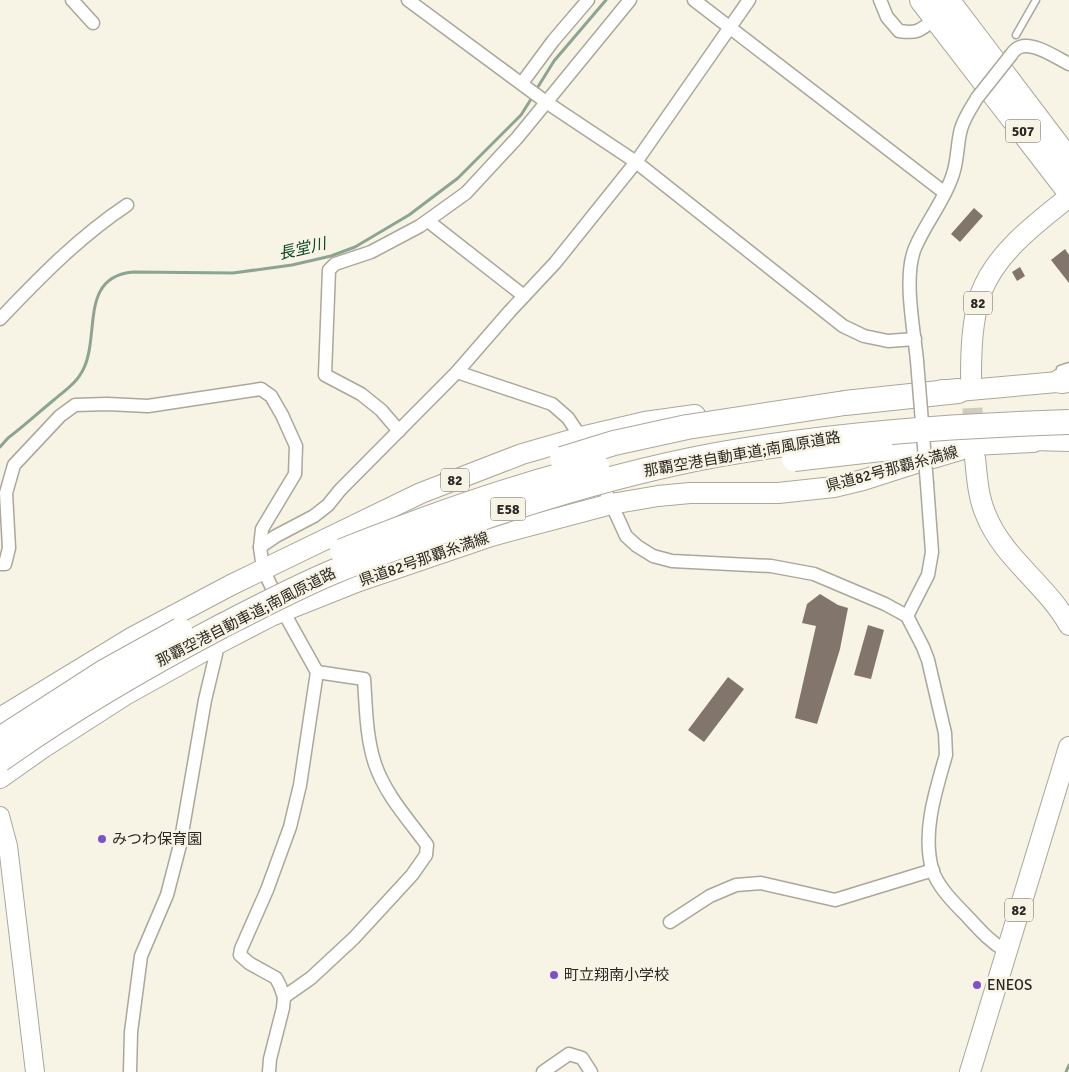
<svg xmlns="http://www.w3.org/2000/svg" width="1069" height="1072" viewBox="0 0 1069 1072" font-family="Signika,'Noto Sans JP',sans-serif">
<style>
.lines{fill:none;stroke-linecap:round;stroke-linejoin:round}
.stream{stroke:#8da493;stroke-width:3}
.building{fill:#81756c}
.primary-tunnel{stroke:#cfcbbe;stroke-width:20;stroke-dasharray:20 10;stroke-linecap:butt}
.lane-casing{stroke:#aba799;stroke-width:9}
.street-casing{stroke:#aba799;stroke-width:15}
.secondary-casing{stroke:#aba799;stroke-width:20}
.primary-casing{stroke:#aba799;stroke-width:22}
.highway-casing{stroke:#aba799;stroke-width:26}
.lane{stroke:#fff;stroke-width:6}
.street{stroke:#fff;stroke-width:12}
.secondary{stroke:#fff;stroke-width:18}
.primary{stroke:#fff;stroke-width:20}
.highway{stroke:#fff;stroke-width:24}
.street-bridge-casing{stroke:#aba799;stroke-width:15;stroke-linecap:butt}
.highway-bridge-casing{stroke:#aba799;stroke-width:26;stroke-linecap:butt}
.street-bridge{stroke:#fff;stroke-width:12}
.highway-bridge{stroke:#fff;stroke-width:24}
.poi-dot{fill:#7e51ca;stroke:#f8f4e5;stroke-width:2}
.labels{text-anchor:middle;stroke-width:5;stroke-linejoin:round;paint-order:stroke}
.shield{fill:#f8f4e5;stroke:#68655d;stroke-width:1}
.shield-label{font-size:14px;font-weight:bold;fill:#2a2823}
.street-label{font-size:15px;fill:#2a2823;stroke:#f8f4e5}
.poi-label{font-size:15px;fill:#2a2823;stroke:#f8f4e5;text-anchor:start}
.water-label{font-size:16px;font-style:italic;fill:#0d482b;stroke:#f8f4e5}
</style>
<rect width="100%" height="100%" fill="#f8f4e5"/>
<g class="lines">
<g class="stream">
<polyline points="536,90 554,61 606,0"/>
<path d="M0,447L8,438C24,426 39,412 55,399C64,391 74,385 80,375C103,342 76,277 133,272L233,273L292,265L331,256L355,247L409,215L458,178L521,115L533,96"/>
<polyline points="1066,1072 1069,1065"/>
</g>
</g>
<g class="building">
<polygon points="974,208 983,216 960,242 951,234"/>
<polygon points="1065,249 1069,255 1069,283 1051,260"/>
<polygon points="1020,267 1025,276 1017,281 1012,272"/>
<polygon points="820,594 838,605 848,608 840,649 817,724 795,718 816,626 802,623 807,604"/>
<polygon points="868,625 884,630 871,679 854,675"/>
<polygon points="728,677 744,689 704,742 688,730"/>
</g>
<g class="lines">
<polyline class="primary-tunnel" points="971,378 974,441"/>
<defs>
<g id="lane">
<polyline points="1016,35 1036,0"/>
<polyline points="1061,377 1060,369 1069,366"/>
</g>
<g id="street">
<polyline points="72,0 93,23"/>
<polyline points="408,0 546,102 636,162 843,326 864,336 888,341 915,339"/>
<polyline points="694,0 945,193"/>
<path d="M880,0L887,17L899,31C918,34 921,30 936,18"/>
<path d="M1011,55C1013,52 1017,48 1020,47C1034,42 1057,58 1069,64"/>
<polyline points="522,83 553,41 588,0"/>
<polyline points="428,221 524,296"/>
<path d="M0,319C40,277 79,237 127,205"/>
<path d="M917,361C914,329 903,277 915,248C926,222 945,200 953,174C958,159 957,143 961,129C964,118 971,108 977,98"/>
<polyline points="457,372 552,404 568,418 584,442"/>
<polyline points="399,431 381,410 361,394 325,375 329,270 335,264 371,252 420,226 466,193 517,138 630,0"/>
<path d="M600,479L626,536L637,546L653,556L672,561L771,566L814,574L885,604L907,616L923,647L928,660L945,733L946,755C936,790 922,831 932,869C937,886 954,903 966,915C979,929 990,942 1006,951"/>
<polyline points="260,547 276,536 314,516 328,505 340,490 457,372 510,311 555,263 636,162 749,0"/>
<polyline points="0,564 5,564 9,548 6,493 14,465 60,416 75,405 107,404 148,406 261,389 271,396 282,415 296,446 295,474 262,529 260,547 263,569 283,611 317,672 300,785 290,827 267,890 241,949 240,955 249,963 276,978 280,986 284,997 283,1008 270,1059 269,1072"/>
<polyline points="907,616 928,575 932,552 927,484"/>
<polyline points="670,922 710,896 736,885 761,883 835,900 933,870"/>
<path d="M284,997L311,978L354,938L412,875L426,855L427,845C408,819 385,794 375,764C366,737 366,707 364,679L317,672"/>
<polyline points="130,1072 131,1032 141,956 167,895 180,845 205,700 216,654 215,645"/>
<polyline points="543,1072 569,1054 582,1058 591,1072"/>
</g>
<polyline id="secondary" points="0,816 8,846 35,1072"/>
<g id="primary">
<path d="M971,378C971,349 972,320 981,293C996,253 1036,223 1069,197"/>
<polyline points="942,390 958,391 1069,381"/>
<polyline points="1019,442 1033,440 1069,441"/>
<path d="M975,458C977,477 978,497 986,515C1003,558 1047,585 1069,625"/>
<polyline points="0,718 133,637 231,585 421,493 522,454 581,437 645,422 695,415"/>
<polyline points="0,778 44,747 125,695 215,645 271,616 359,581 491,536 611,504 658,496 690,493 778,493 834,487 863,480 916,463 960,450"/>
<polyline points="970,1072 1069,747"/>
</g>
<g id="highway">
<polyline points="922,0 1069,191"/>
<polyline points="947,0 1069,161"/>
<polyline points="1061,381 1069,380"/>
<polyline points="845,403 958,391"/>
<polyline points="881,449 914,446 1033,440"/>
</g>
</defs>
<use href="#lane" class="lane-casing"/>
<use href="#street" class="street-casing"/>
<use href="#secondary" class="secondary-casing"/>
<use href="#primary" class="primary-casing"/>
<use href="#highway" class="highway-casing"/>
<use href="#lane" class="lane"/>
<use href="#street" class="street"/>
<use href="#secondary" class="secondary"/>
<use href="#primary" class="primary"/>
<use href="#highway" class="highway"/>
<defs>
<g id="street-bridge">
<polyline points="977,98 1011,55"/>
<polyline points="917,361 927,484"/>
</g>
<g id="highway-bridge">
<polyline points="562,459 614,443 687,427 845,403"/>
<polyline points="794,459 881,449"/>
<path d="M342,551C425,518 510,487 597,466"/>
<polyline points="0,739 104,672 180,630"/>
<path d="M0,760C70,710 144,667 220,627C257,608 295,588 333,572C381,552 430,535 479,519C556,493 635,470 716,455C833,434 950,426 1069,422"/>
</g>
</defs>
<use href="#street-bridge" class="street-bridge-casing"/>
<use href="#highway-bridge" class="highway-bridge-casing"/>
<use href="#street-bridge" class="street-bridge"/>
<use href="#highway-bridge" class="highway-bridge"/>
</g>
<g class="poi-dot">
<circle cx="102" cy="839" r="5"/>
<circle cx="554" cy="975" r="5"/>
<circle cx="977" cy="985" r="5"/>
</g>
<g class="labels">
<g class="shield">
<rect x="1005.5" y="119.5" width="35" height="23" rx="4"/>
<rect x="964" y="291.5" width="28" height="23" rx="4"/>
<rect x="441" y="468.5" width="28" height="23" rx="4"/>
<rect x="490.5" y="497.5" width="35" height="23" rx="4"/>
<rect x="1005" y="898.5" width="28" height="23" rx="4"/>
</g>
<g class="shield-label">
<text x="1023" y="136">507</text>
<text x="978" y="308">82</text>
<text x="455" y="485">82</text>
<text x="508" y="514">E58</text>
<text x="1019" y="915">82</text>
</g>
<g class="street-label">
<text transform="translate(742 454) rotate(-10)" y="5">那覇空港自動車道;南風原道路</text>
<text transform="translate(892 469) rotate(-15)" y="5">県道82号那覇糸満線</text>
<text transform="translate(424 559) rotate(-19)" y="5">県道82号那覇糸満線</text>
<text transform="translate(246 617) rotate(-27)" y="5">那覇空港自動車道;南風原道路</text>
</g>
<g class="poi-label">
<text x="112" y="844">みつわ保育園</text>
<text x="564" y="980">町立翔南小学校</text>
<text x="987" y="990">ENEOS</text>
</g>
<g class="water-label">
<text transform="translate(302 248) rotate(-13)" y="6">長堂川</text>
</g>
</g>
</svg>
